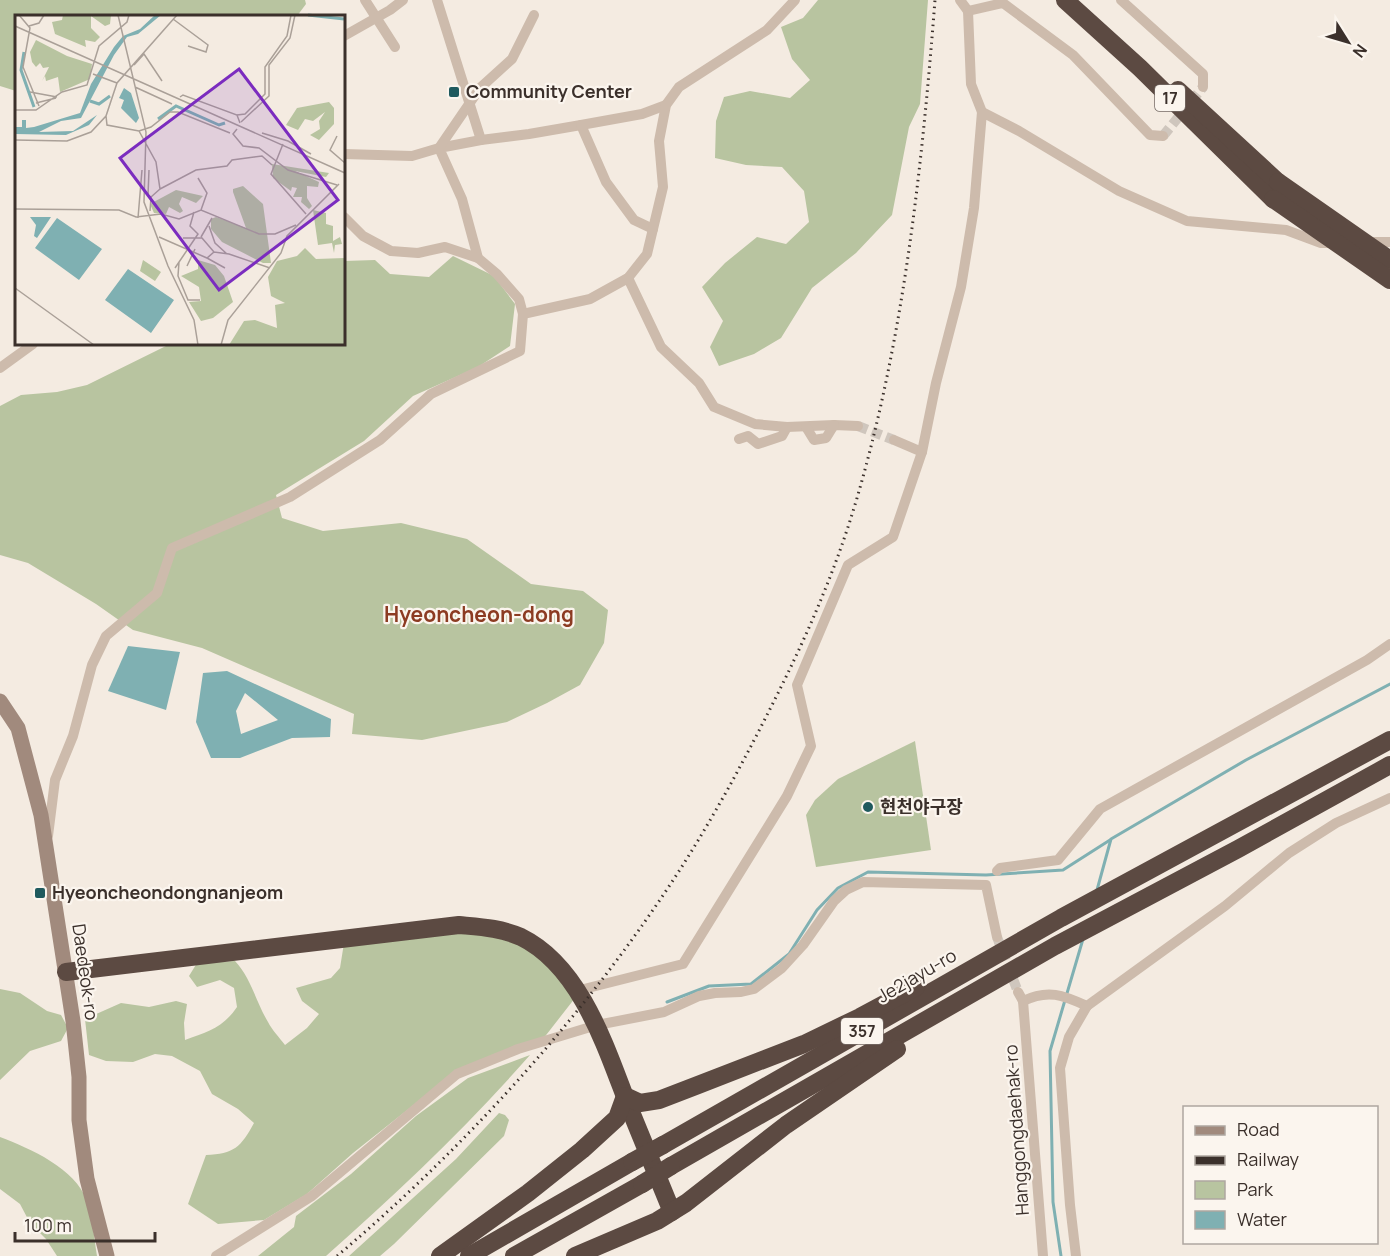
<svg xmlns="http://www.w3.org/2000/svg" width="1390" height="1256" viewBox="0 0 1390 1256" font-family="Manrope,'Noto Sans KR',sans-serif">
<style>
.green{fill:#b8c4a0}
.water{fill:#7fb0b2;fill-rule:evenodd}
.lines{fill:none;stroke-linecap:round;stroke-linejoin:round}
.stream{stroke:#7fb0b2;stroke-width:3}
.street-tunnel{stroke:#cfc6bd;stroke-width:10;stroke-dasharray:10 5;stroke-linecap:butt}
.street{stroke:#cdbbac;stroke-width:10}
.secondary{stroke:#a18a7d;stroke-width:15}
.highway{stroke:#5c4a42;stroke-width:18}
.rail{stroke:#3b302b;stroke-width:3;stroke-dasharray:1.5 4.5;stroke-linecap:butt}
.highway-bridge{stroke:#5c4a42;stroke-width:18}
.poi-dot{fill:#1f5a5e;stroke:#fbf5ee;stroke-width:2}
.labels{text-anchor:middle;stroke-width:4.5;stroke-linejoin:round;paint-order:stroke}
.shield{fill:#fbf5ee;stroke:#756b66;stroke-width:1.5}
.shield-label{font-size:16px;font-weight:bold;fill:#3b302b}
.poi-label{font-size:18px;font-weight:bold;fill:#3b302b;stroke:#fbf5ee;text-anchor:start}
.street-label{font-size:18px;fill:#3b302b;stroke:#fbf5ee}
.quarter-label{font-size:21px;font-weight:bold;fill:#8c3b22;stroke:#fbf5ee}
.inset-river{fill:none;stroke:#7fb0b2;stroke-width:3}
.inset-road{fill:none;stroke:#aaa098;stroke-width:1.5}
.view{fill:#7b2cbf;fill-opacity:0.15;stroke:#7b2cbf;stroke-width:3}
.inset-edge{fill:none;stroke:#3b302b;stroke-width:3}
</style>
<rect width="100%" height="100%" fill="#f4ebe1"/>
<g class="green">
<polygon points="0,0 305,0 306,4 297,16 16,16 16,91 0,86"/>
<polygon points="818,0 928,0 920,104 909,127 892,215 856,253 812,288 781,338 754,354 719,366 710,347 723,321 702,287 725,263 757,237 786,244 809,222 804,191 782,167 746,165 715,158 716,121 724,97 750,91 790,98 810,80 792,59 781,27 803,18"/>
<polygon points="453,256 494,276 515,304 510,346 478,367 413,396 364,441 276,495 282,518 323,531 401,523 467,539 531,584 583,591 608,610 604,643 580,685 547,703 507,722 422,740 352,734 354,714 202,648 133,630 96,604 28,563 0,555 0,406 21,395 57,392 87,385 170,344 344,344 344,261 375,260 390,274 429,277"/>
<polygon points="915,741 931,850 816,867 806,815 815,800 838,779"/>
<path d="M480,931L500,935L549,960L575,998L536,1048L507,1052L425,1096L353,1153L307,1194L264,1220L218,1224L188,1204L206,1155C234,1154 241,1147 254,1123L238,1109L212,1094L200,1071L172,1056L155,1054L133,1062L106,1061L89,1055L85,1019L121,1003L149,1007L176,1001L187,1004L184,1023L185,1040C207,1032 223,1028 237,1007L234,988L220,980L197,987L189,976L197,963L235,961C251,978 256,1002 268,1022C272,1030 279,1037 285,1045L307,1028L319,1014L302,1001L296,988L331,978L340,968L344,943Z"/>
<polygon points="0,989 20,993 47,1011 61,1015 68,1028 61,1041 30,1051 0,1080"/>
<path d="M530,1055C467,1127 397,1193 326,1256H258L294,1227L296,1216L351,1174L416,1116L468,1078Z"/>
<polygon points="499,1113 505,1115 509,1120 504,1136 394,1244 380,1256 349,1256 456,1159"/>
<path d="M0,1137C31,1149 75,1168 87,1201C93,1218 94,1238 97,1256H57L46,1239L30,1223L20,1204L0,1189Z"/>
</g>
<g class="water">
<polygon points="128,646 180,652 166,710 108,691"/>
<path d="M227,671L331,719L330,737L292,738L240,758H211L196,722L203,673ZM245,693L278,720L241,734L236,711Z"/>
</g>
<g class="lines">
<g class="stream">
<polyline points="1097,890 1111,839 1246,760 1390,684"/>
<polyline points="667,1002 709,986 751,984 789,954 817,910 838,888 868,872 986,875 1063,870 1110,840"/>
<polyline points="1061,1256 1053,1202 1050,1051 1083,939"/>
</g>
<g class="street-tunnel">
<polyline points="1163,136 1203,87"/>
<polyline points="858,426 894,440"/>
<polyline points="997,937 1018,992"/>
</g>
<g class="street">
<polyline points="365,0 395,47"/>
<polyline points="437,0 481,140 529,134 581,125 606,182 634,220 653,229"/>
<polyline points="960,0 968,11 971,84 982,112"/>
<polyline points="1121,0 1203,74 1203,87"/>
<polyline points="968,11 1003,3 1073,55 1150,135 1163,136"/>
<polyline points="344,36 390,10 403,0"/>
<polyline points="581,125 642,114 666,105"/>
<polyline points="481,140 439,148 462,199 478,258 497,274 519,299 523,314"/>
<polyline points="344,154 412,156 439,148 480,88 512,59 534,15"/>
<polyline points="344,217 363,236 391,251 418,253 445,247 478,258"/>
<polyline points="1366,242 1390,242"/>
<polyline points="628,278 661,347 699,383 714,407 755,424 787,427 834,425 858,426"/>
<polyline points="0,368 33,344"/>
<polyline points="806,427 814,440 826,438 834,425"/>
<polyline points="739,439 748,436 758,444 782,436 787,427"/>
<polyline points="894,440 922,452"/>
<polyline points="48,836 55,780 73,736 92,665 106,636 157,593 172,548 290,497 380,440 431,394 520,351 523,314 590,299 628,278 647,254 663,187 659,141 666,105 679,87 767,30 795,0"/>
<polyline points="997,871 1000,868 1058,860 1100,809 1367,660 1390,644"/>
<polyline points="576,991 683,964 787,796 811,746 797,685 848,565 893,537 922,452 936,383 961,287 974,208 982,112 1019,131 1119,191 1187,221 1286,230 1321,243 1333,243"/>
<path d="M1018,992L1023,1001C1048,989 1063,995 1087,1006L1225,906L1289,853L1336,823L1390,798"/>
<polyline points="1023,1001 1043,1256"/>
<polyline points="216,1256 312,1196 457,1074 518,1049 597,1025 664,1012 699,996 715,993 741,992 754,989 782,968 803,945 834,901 846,890 863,882 986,885 997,937"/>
<polyline points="1076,1256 1070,1205 1060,1068 1069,1037 1087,1006"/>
</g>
<polyline class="secondary" points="0,701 18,728 41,815 73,1021 79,1077 79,1120 87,1179 107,1256"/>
<g class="highway">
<polyline points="1065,0 1140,68 1273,199"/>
<polyline points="1178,90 1278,182"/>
<path d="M66,972L459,925C480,927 501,928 521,937C580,966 605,1045 627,1102C642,1139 657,1175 672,1212"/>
<polyline points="663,1145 1061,918 1390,740"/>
<polyline points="671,1166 1055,946 1238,849 1390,765"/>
<polyline points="440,1256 528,1193 582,1150 617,1118 625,1096 640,1103 659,1100 698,1085 804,1044 860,1017 916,987"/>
<polyline points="469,1256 632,1162"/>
<polyline points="514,1256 642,1184"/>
<polyline points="575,1256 657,1221 686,1203 786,1125 897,1049"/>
</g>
<path class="rail" d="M337,1256C466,1147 589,1011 681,868C714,816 744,761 772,705C806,638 836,570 857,498C904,337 922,167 935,0"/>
<g class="highway-bridge">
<polyline points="1278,182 1390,260"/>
<polyline points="1273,199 1390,280"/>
<polyline points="632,1162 663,1145"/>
<polyline points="642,1184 671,1166"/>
</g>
</g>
<g class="poi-dot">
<rect x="448" y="86" width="12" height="12" rx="3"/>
<circle cx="868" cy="807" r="6"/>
<rect x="34" y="887" width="12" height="12" rx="3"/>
</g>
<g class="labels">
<g class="shield">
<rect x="1155" y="85" width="30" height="26" rx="4.5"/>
<rect x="841" y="1018" width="42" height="26" rx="4.5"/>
</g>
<g class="shield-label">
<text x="1170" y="104">17</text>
<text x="862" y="1037">357</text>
</g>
<g class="poi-label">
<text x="466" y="98">Community Center</text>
<text x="880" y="813">현천야구장</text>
<text x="52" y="899">Hyeoncheondongnanjeom</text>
</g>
<g class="street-label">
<text transform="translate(85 972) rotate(82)" y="6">Daedeok-ro</text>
<text transform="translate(917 976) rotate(-30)" y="6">Je2jayu-ro</text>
<text transform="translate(1017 1130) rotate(-94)" y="6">Hanggongdaehak-ro</text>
</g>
<g class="quarter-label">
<text x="479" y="622">Hyeoncheon-dong</text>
</g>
</g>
<g transform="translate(15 15)">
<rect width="330" height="330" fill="#f4ebe1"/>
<path d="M48,0H96L95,9L90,11L76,1V13L85,22L80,27L70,25L71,32L40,19L37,7L47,5ZM21,25L52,41L77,49L75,64L45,77L43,62L31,66L30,61L27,66L34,52L28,53L25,48L21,52L17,47L15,37ZM314,87L319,93V109L304,125L295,120L305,114L304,106L310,97L298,106L290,104L283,115L271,110L282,93ZM257,149L314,158L311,162L280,156L304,167L303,172L292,171V183L297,191L294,194L286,187L287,182H278L282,173L277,172L276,176L258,163ZM228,171L248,189L256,248H248L207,227L196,214V204L201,202L231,213L218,177V174ZM161,175L188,181L181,188L167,182L164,189L168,196L165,198L154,192L151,199L139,198L135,189ZM298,195L311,198V209L318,211V226L325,222L327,229L320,230L319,238L317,228L303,230ZM290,233L301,244L330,243V330H214L229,306L240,305L262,313L260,290L270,288L256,281L253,262L262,246L282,241ZM128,245L146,257L140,266L125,256ZM183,245L200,250L209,261L218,287L198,303L186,306L174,287L186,286L184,272L166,261L183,254Z" fill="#b8c4a0"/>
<path d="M140,0H146L123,19L112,22L99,40L66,103L46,106L24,117L58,116L82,100L74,110L51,120L0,119V112H7V105H11V113L19,112L65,98L76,69L99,32L108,21L125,14ZM109,73L116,78L124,103L121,108L106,93L109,85L104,83ZM15,202H36L22,223L19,221L21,210ZM42,203L87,234L64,265L20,233ZM113,254L159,285L136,318L90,285Z" fill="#7fb0b2"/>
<path class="inset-river" d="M293,0L329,4M9,37L6,55L19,92M75,86L84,89L95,81M143,104L161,91L204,110L210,108"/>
<path class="inset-road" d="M4,0L15,13L8,52L24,91M103,0L131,117L129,187L153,251L179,305L183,330M158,4L193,30L191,37L173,31M0,11L330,158M14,11L24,8L29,0M119,50L129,39L147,66M78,59L102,68M120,72L157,89M15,77L42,82M165,82L168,80L222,100L225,108M21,88L41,83M0,95H21L47,77L72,70L84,31L112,7L114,0M222,100L230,99L250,79V52L272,21L276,0M91,101L92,110L124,116L136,112L155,97H163L215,118M226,107L254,81V50L275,23L280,0M222,114L218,119L228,131L244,133L273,155L322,170M124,116L141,147L145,174L181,155L212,151L217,145L247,141L257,150M247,118L273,126L296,139M322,121L315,135L330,148M0,125L52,126L76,117L91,101L102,68L162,0M268,129L256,159L291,199M134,155L133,180L136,182M183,163L192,178L186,195M0,194L104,195L121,202L146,199L164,204L186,195L244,219H260L281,210M135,196L136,182L145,174M123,203L127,155M194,211L200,228L212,239M144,222L192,243L199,237L214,239L255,253M186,222L197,203M168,223H187L199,237M192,243L210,253M164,247L163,261L173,285H185M172,251L180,234M160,253L183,219L175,211L179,197M0,273L79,330M206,330L213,305L266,238L272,221L324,169"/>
<path class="view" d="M224,54L323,185L204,275L105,143Z"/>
<rect width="330" height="330" class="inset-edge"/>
</g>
<rect x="1183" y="1106" width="195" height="138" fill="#fbf5ee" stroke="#aea6a0" stroke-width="1.5"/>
<rect x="1195" y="1126" width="30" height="9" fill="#a18a7d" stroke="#aea6a0" stroke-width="1.5"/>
<text x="1237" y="1136" font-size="18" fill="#3b302b">Road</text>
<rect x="1195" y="1156" width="30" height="9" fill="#3b302b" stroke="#aea6a0" stroke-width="1.5"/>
<text x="1237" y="1166" font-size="18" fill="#3b302b">Railway</text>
<rect x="1195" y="1181" width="30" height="18" fill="#b8c4a0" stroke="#aea6a0" stroke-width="1.5"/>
<text x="1237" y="1196" font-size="18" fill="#3b302b">Park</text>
<rect x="1195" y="1211" width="30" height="18" fill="#7fb0b2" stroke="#aea6a0" stroke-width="1.5"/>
<text x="1237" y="1226" font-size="18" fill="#3b302b">Water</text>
<g transform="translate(1348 42) rotate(127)" stroke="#fbf5ee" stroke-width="4.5" paint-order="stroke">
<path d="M0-4.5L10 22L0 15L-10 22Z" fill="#3b302b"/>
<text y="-9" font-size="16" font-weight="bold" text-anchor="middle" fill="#3b302b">N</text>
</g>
<path d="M15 1232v9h140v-9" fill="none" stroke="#3b302b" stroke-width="3"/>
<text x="24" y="1232" font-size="18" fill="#3b302b" stroke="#fbf5ee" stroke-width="4.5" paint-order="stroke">100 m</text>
</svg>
